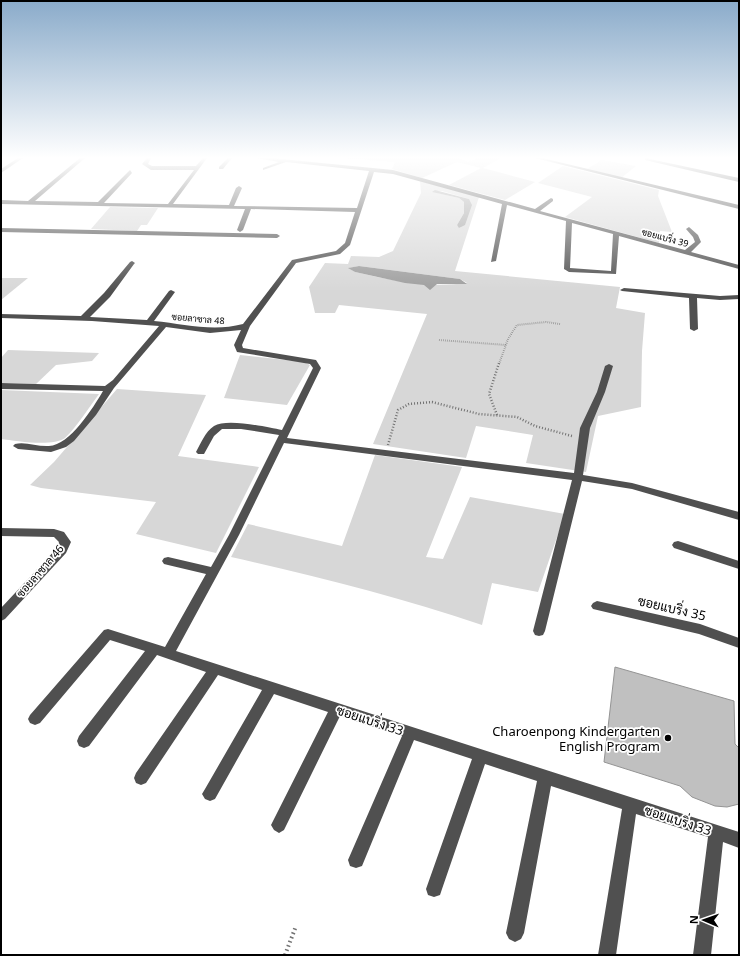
<svg xmlns="http://www.w3.org/2000/svg" width="740" height="956" viewBox="0 0 740 956" font-family="'Noto Sans',Sarabun,sans-serif">
<style>
.green{fill:#d7d7d7;fill-rule:evenodd}
.water{fill:#9e9e9e}
.building{fill:#c0c0c0;stroke:#949494}
.lines{fill:none;stroke-linecap:round;stroke-linejoin:round}
.path-far2{stroke:#727272;stroke-width:2;stroke-dasharray:0.5 1.5;stroke-linecap:butt}
.path-far1{stroke:#727272;stroke-width:2.5;stroke-dasharray:1 2;stroke-linecap:butt}
.path{stroke:#727272;stroke-width:4;stroke-dasharray:1.5 3;stroke-linecap:butt}
.minor{fill:#505050;fill-rule:evenodd}
.poi-dot{fill:#000;stroke:#fff;stroke-width:1.5}
.labels{text-anchor:middle;stroke-width:3.5;stroke-linejoin:round;paint-order:stroke}
.far-street-label{font-size:9px;fill:#000;stroke:#fff}
.street-label{font-size:11px;fill:#000;stroke:#fff}
.near-street-label{font-size:13px;fill:#000;stroke:#fff}
.near-poi-label{font-size:13px;fill:#000;stroke:#fff;text-anchor:end}
</style>
<rect width="100%" height="100%" fill="#fff"/>
<g class="green">
<polygon points="341,158 459,158 468,162 478,158 501,158 483,168 535,182 505,200 449,185 481,168 457,162 422,178 392,169 395,162"/>
<polygon points="602,160 636,166 621,178 587,169"/>
<polygon points="563,166 659,190 658,196 672,232 660,231 659,243 565,217 592,197 538,183"/>
<path d="M420,181L479,197L455,271L620,287L616,308L645,313L642,351L641,407L598,416L586,472L526,463L533,435L476,426L466,458L373,444L427,314L339,305L335,313H315L309,287L325,263L348,264L351,256L379,257L393,251L421,193ZM442,191L469,199L460,228L457,225L464,213V202L459,198L433,192ZM359,266L460,279L467,283C425,288 395,281 355,272L349,268Z"/>
<polygon points="110,207 158,208 147,225 141,225 137,231 91,229"/>
<polygon points="1,278 28,278 1,300"/>
<polygon points="8,350 99,353 92,361 56,365 36,384 1,383 1,358"/>
<polygon points="240,355 304,362 310,365 287,405 224,398"/>
<polygon points="117,389 206,395 178,456 259,467 216,553 136,534 156,502 41,488 30,485 54,462"/>
<path d="M1,390L99,394C90,406 76,428 65,438C53,447 16,441 1,439Z"/>
<path d="M375,455L462,467L426,557L443,559L470,497L565,514L538,592L492,583L482,625C400,597 316,576 231,557L248,524L342,546Z"/>
</g>
<g class="water">
<polygon points="435,190 469,199 472,205 465,225 459,228 457,225 464,213 464,202 459,198 432,192"/>
<polygon points="359,266 460,279 467,284 437,284 430,290 424,285 405,283 355,272 348,268"/>
</g>
<polygon class="building" points="615,667 734,701 735,744 739,748 739,804 727,807 715,806 692,797 680,786 604,762"/>
<g class="lines">
<g class="path-far2">
<polyline points="439,340 506,345"/>
<polyline points="499,364 508,339 517,325 546,322 560,324"/>
</g>
<g class="path-far1">
<polyline points="497,415 489,394 499,363"/>
<polyline points="388,445 398,410 409,404 432,402 479,414 517,417 535,426 572,436"/>
</g>
<polyline class="path" points="285,955 296,926"/>
<g class="minor">
<polygon points="18,158 23,158 1,173 1,169"/>
<path d="M80,158H85L35,201L98,202L130,170L132,173L104,203L168,204L194,170H151L142,164L147,158H151L148,164L152,166H196L203,158H207L173,204L229,205L236,188L239,186L242,188L234,206L357,208L369,171L286,162L263,170V168L279,162L257,158H271L393,170L535,209L551,198L553,199V201L540,211L685,250L695,242L693,237L686,229L689,227L698,235L701,242L691,252L739,265V269L619,236L616,274L569,272L564,269L566,221L507,205L496,261L491,262L502,204L393,174L374,172L350,245L340,254L296,263L250,326L242,345L243,348L316,360L321,368L287,438L574,473L580,428L597,392L605,366L609,364L613,366L605,392L590,428L583,475L632,483L739,512V520L632,489L582,481L545,631L543,635L539,636L535,635L533,631L572,480L284,443L239,535L176,651L739,832V848L723,842L711,955H693L708,837L636,814L616,955H598L622,809L551,786L524,933L521,939L515,942L509,939L506,933L537,781L485,764L442,889L440,895L434,897L428,895L426,889L472,759L414,740L362,866L356,868L350,866L348,860L402,736L340,716L284,830L279,833L274,830L271,825L328,712L274,694L215,799L210,801L205,799L202,794L205,789L262,690L218,675L146,783L141,785L136,783L134,778L136,773L206,672L157,655L89,746L84,748L79,746L77,741L79,736L145,651L110,640L40,723L35,725L30,723L28,719L30,715L104,630L108,629L165,647L206,574L168,565L164,564L162,561L164,558L168,557L211,567L229,535L279,435L241,429H222L214,436L204,454H198L196,452C201,443 205,432 214,426C227,418 266,427 282,430L313,368L310,364L237,352L234,345L241,330L210,333L166,327L114,388L96,415L74,441L66,447L51,452L18,449L13,446L15,444C25,441 38,447 49,446C70,445 93,408 103,391L1,389V383L105,386L113,380L159,326L92,321L1,318V314L81,316L104,293L130,262L132,261L135,263L134,264L110,297L90,317L147,320L169,291L171,290L175,292L154,321C184,324 213,332 243,324L292,260L336,251L345,243L355,212L251,209L243,230L240,232L237,230L245,209L1,204V200L28,201ZM572,223L613,234L611,271L570,268Z"/>
<polygon points="228,158 232,158 223,169 219,169 219,167"/>
<polygon points="535,158 542,158 739,205 739,209"/>
<polygon points="645,158 739,178 739,182 645,160"/>
<polygon points="1,228 277,234 280,236 277,238 1,232"/>
<polygon points="624,288 720,296 739,295 739,299 720,300 697,298 698,329 694,331 690,329 689,298 622,291 620,290"/>
<polygon points="1,528 54,529 64,532 71,542 66,553 5,619 1,621 1,608 57,548 59,542 54,537 1,536"/>
<polygon points="678,541 739,561 739,569 674,548 672,545 674,542"/>
<polygon points="597,601 700,624 739,638 739,648 699,634 593,609 591,606 593,603"/>
</g>
</g>
<linearGradient id="sky" x2="0" y2="1"><stop stop-color="#8aabca"/><stop offset="0.54" stop-color="#fff"/><stop offset="1" stop-color="#fff" stop-opacity="0"/></linearGradient>
<rect width="740" height="292" fill="url(#sky)"/>
<circle class="poi-dot" cx="668" cy="738" r="4"/>
<g class="labels">
<g class="far-street-label">
<text transform="translate(665 238) rotate(15)" y="3">ซอยแบริ่ง 39</text>
<text transform="translate(198 319) rotate(5)" y="3">ซอยลาซาล 48</text>
</g>
<g class="street-label">
<text transform="translate(40 571) rotate(-49)" y="4">ซอยลาซาล 46</text>
</g>
<g class="near-street-label">
<text transform="translate(672 608) rotate(13)" y="5">ซอยแบริ่ง 35</text>
<text transform="translate(370 720) rotate(18)" y="5">ซอยแบริ่ง 33</text>
<text transform="translate(678 820) rotate(18)" y="5">ซอยแบริ่ง 33</text>
</g>
<g class="near-poi-label">
<text x="660" y="736">Charoenpong Kindergarten<tspan x="660" dy="15">English Program</tspan></text>
</g>
</g>
<rect width="740" height="956" fill="none" stroke="#000000" stroke-width="4"/>
<g transform="translate(704 920) rotate(272)" stroke="#ffffff" stroke-width="3" paint-order="stroke">
<path d="M0-3L7 15L0 10L-7 15Z" fill="#000000"/>
<text y="-6" font-size="11" font-weight="bold" text-anchor="middle" fill="#000000">N</text>
</g>
</svg>
